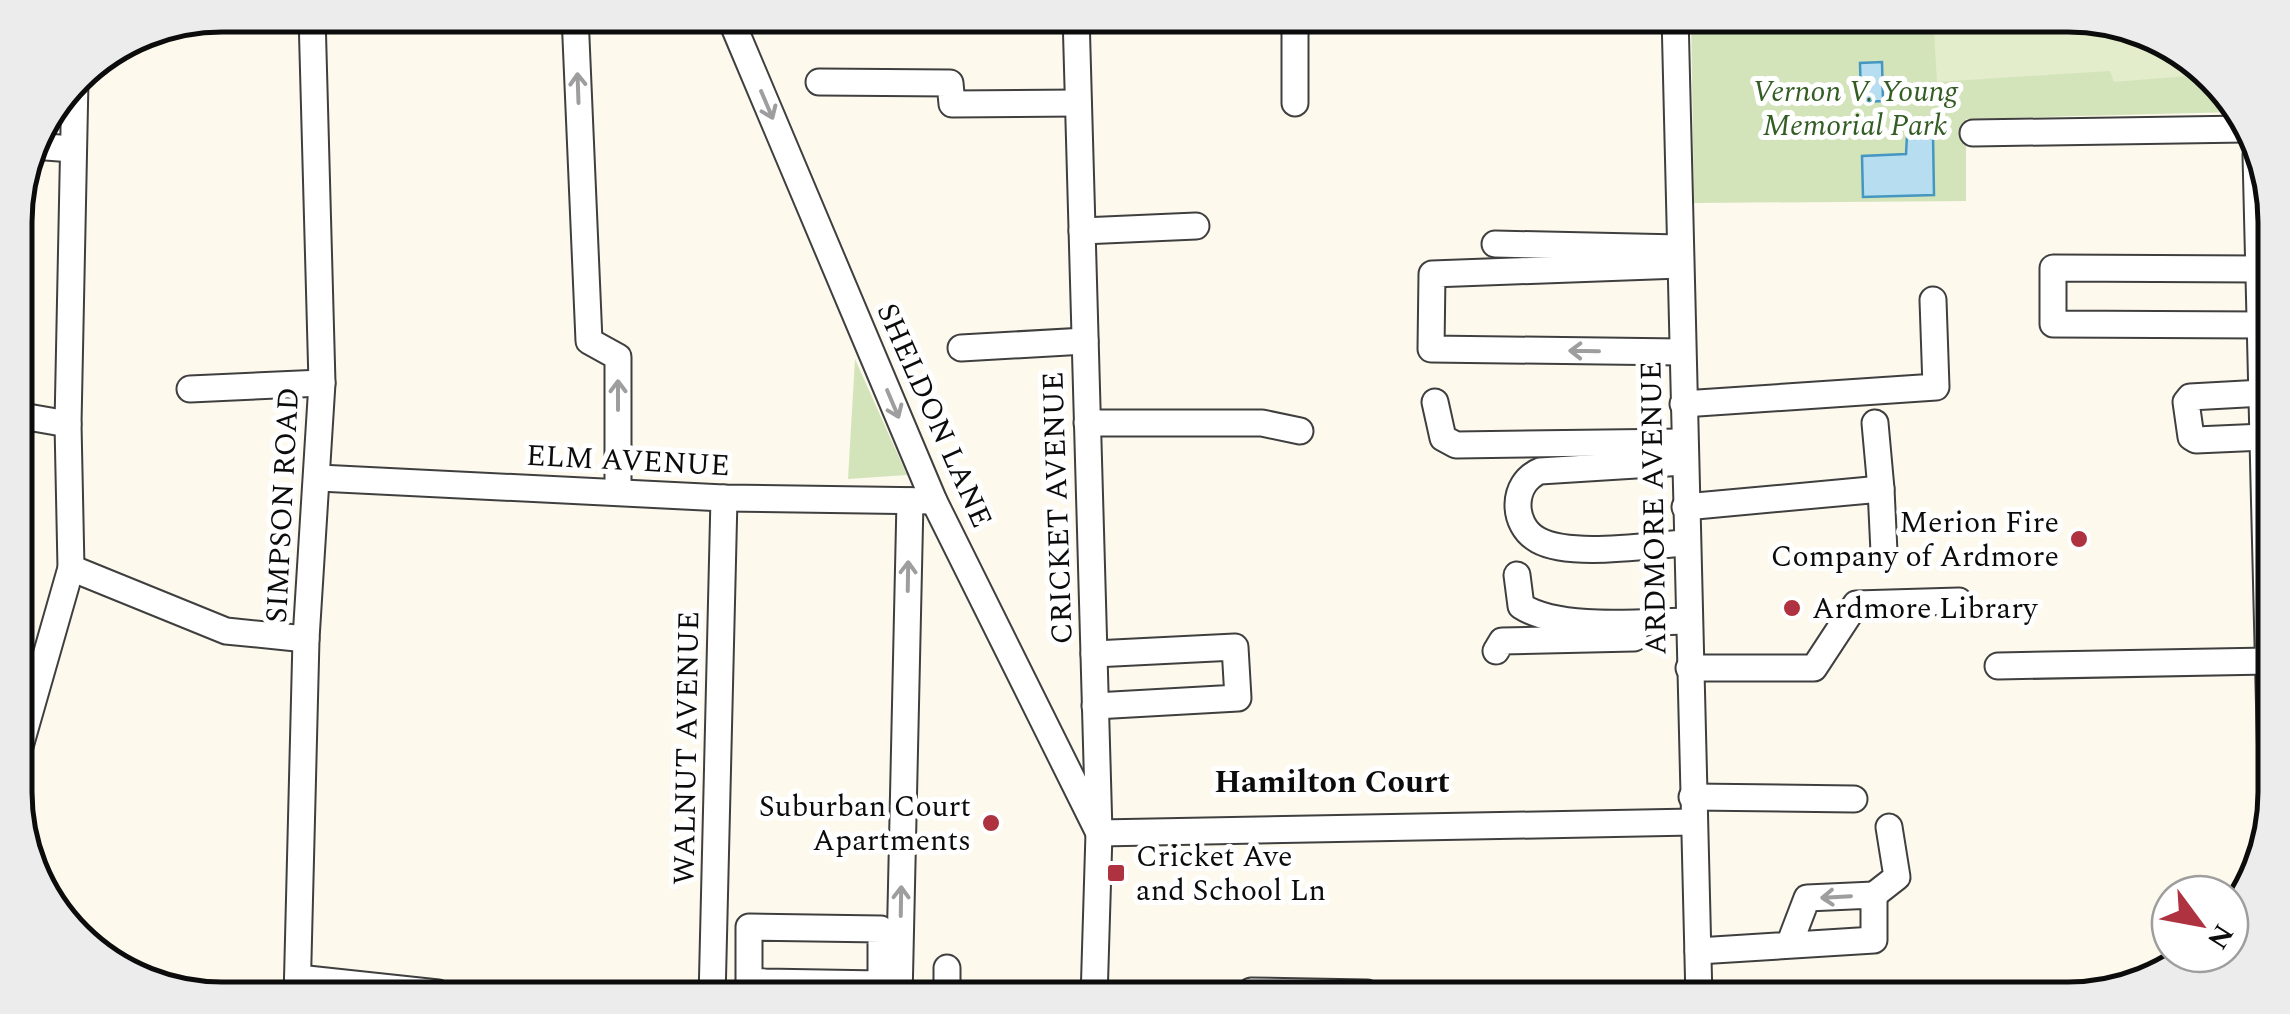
<svg xmlns="http://www.w3.org/2000/svg" width="2290" height="1014" viewBox="0 0 2290 1014" font-family="Spectral,serif">
<style>
.green{fill:#d3e4ba}
.pitch{fill:#e3eccb}
.water{fill:#b6def0;stroke:#4596c0;stroke-width:2.5}
.lines{fill:none;stroke-linecap:round;stroke-linejoin:round}
.minor-casing{stroke:#3f3f3f;stroke-width:29}
.minor{stroke:#fff;stroke-width:25}
.oneway{stroke:#9e9e9e}
.poi-dot{fill:#ae3240;stroke:#fff;stroke-width:4}
.labels{text-anchor:middle;stroke-width:10;stroke-linejoin:round;paint-order:stroke}
.park-label{font-size:30px;font-style:italic;fill:#335d23;stroke:#fff}
.street-label{font-size:30px;fill:#0c0c0c;stroke:#fff}
.poi-label{font-size:30px;fill:#0c0c0c;stroke:#fff;text-anchor:end}
.neighbourhood-label{font-size:32px;font-weight:bold;fill:#0c0c0c;stroke:#fff}
.rim{fill:none;stroke:#0c0c0c;stroke-width:5}
</style>
<rect width="100%" height="100%" fill="#fdf9ed"/>
<g class="green">
<polygon points="1691,15 2068,15 2148,31 2232,96 2235,112 1966,119 1966,201 1694,203"/>
<polygon points="855,359 907,475 848,479"/>
</g>
<path class="pitch" d="M1933,15C2007,15 2157,2 2200,75L2114,82L2110,71L1937,82Z"/>
<g class="water">
<polygon points="1882,62 1883,101 1861,102 1860,63"/>
<polygon points="1933,134 1934,195 1863,197 1862,156 1906,154 1907,135"/>
</g>
<g class="lines">
<defs>
<g id="minor">
<polyline points="575,15 589,341 618,357 618,492"/>
<polyline points="729,15 934,501 1099,833 1693,822"/>
<polyline points="1076,15 1099,833 1094,999"/>
<polyline points="1675,15 1699,999"/>
<polyline points="819,82 950,83 952,104 1078,103"/>
<polyline points="1295,103 1295,15"/>
<polyline points="1973,133 2246,129"/>
<polyline points="32,146 73,149"/>
<polyline points="2256,155 2272,806"/>
<polyline points="1082,231 1196,226"/>
<polyline points="1495,244 1680,248"/>
<polyline points="1680,265 1432,274 1431,349 1682,352"/>
<polyline points="2260,269 2053,268 2053,324 2262,325"/>
<polyline points="961,348 1085,341"/>
<polyline points="190,389 322,383"/>
<polyline points="2263,393 2190,397 2186,402 2191,437 2196,440 2264,437"/>
<polyline points="1435,402 1443,438 1456,445 1684,442"/>
<polyline points="1683,404 1936,387 1933,300"/>
<polyline points="16,415 68,424"/>
<polyline points="1087,423 1262,423 1300,431"/>
<polyline points="1875,423 1881,489"/>
<path d="M1684,462L1540,471C1511,483 1511,525 1538,540C1570,558 1649,545 1686,543"/>
<polyline points="319,478 724,498 934,501"/>
<polyline points="1685,507 1881,489 1884,552"/>
<polyline points="71,568 226,631 306,639"/>
<path d="M1517,575L1521,606C1560,631 1642,622 1688,621"/>
<polyline points="1496,651 1502,641 1634,638"/>
<polyline points="1094,654 1235,647 1238,698 1095,706"/>
<polyline points="1998,666 2269,661"/>
<polyline points="1689,668 1814,668 1856,604 1959,601"/>
<polyline points="17,757 71,568 68,424 75,80"/>
<polyline points="1692,797 1854,799"/>
<polyline points="1874,895 1897,877 1889,827"/>
<polyline points="1698,951 1874,940 1874,895 1807,898 1789,945"/>
<polyline points="298,978 438,993 438,999"/>
<polyline points="763,996 764,982 881,984 881,929 749,927 749,980 764,982"/>
<polyline points="297,999 306,639 322,383 312,15"/>
<polyline points="712,999 724,498"/>
<polyline points="899,999 910,501"/>
<polyline points="947,999 947,968"/>
<polyline points="1250,999 1251,991 1367,993"/>
</g>
</defs>
<use href="#minor" class="minor-casing"/>
<use href="#minor" class="minor"/>
</g>
<defs><path id="oneway-shaft" d="M-6 0H5M1.5-3L5.5 0L1.5 3" fill="none" stroke-width="1.6" stroke-linecap="round" stroke-linejoin="round" transform="scale(2.5)"/></defs>
<g class="oneway">
<use href="#oneway-shaft" transform="translate(578 88) rotate(-92)"/>
<use href="#oneway-shaft" transform="translate(767 105) rotate(67)"/>
<use href="#oneway-shaft" transform="translate(1584 351) rotate(-179)"/>
<use href="#oneway-shaft" transform="translate(618 395) rotate(-90)"/>
<use href="#oneway-shaft" transform="translate(893 404) rotate(67)"/>
<use href="#oneway-shaft" transform="translate(908 576) rotate(-89)"/>
<use href="#oneway-shaft" transform="translate(1836 897) rotate(177)"/>
<use href="#oneway-shaft" transform="translate(901 901) rotate(-89)"/>
</g>
<g class="poi-dot">
<circle cx="2079" cy="539" r="10"/>
<circle cx="1792" cy="608" r="10"/>
<circle cx="991" cy="823" r="10"/>
<rect x="1106" y="863" width="20" height="20" rx="5"/>
</g>
<g class="labels">
<g class="park-label">
<text x="1855" y="101">Vernon V. Young<tspan x="1855" dy="34">Memorial Park</tspan></text>
</g>
<g class="street-label">
<text transform="translate(935 415) rotate(66)" y="10">SHELDON LANE</text>
<text transform="translate(628 460) rotate(3)" y="10">ELM AVENUE</text>
<text transform="translate(282 505) rotate(-87)" y="10">SIMPSON ROAD</text>
<text transform="translate(1057 508) rotate(-92)" y="10">CRICKET AVENUE</text>
<text transform="translate(1653 508) rotate(-91)" y="10">ARDMORE AVENUE</text>
<text transform="translate(686 748) rotate(-89)" y="10">WALNUT AVENUE</text>
</g>
<g class="poi-label">
<text x="2059" y="532">Merion Fire<tspan x="2059" dy="34">Company of Ardmore</tspan></text>
<text x="1812" y="618" text-anchor="start">Ardmore Library</text>
<text x="971" y="816">Suburban Court<tspan x="971" dy="34">Apartments</tspan></text>
<text x="1136" y="866" text-anchor="start">Cricket Ave<tspan x="1136" dy="34">and School Ln</tspan></text>
</g>
<g class="neighbourhood-label">
<text x="1332" y="792">Hamilton Court</text>
</g>
</g>
<path d="M0 0H2290V1014H0ZM222 32H2068A190 190 0 0 1 2258 222V792A190 190 0 0 1 2068 982H222A190 190 0 0 1 32 792V222A190 190 0 0 1 222 32Z" fill="#ececec" fill-rule="evenodd"/>
<path class="rim" d="M222 32H2068A190 190 0 0 1 2258 222V792A190 190 0 0 1 2068 982H222A190 190 0 0 1 32 792V222A190 190 0 0 1 222 32Z"/>
<g transform="translate(2200 924) rotate(122)"><circle r="48" fill="#ffffff" stroke="#9e9e9e" stroke-width="2.5"/>
<path d="M0-8L18 38L0 25L-18 38Z" fill="#ae3240"/>
<text y="-15" font-size="28" font-weight="bold" text-anchor="middle" fill="#0c0c0c">N</text>
</g>
</svg>
